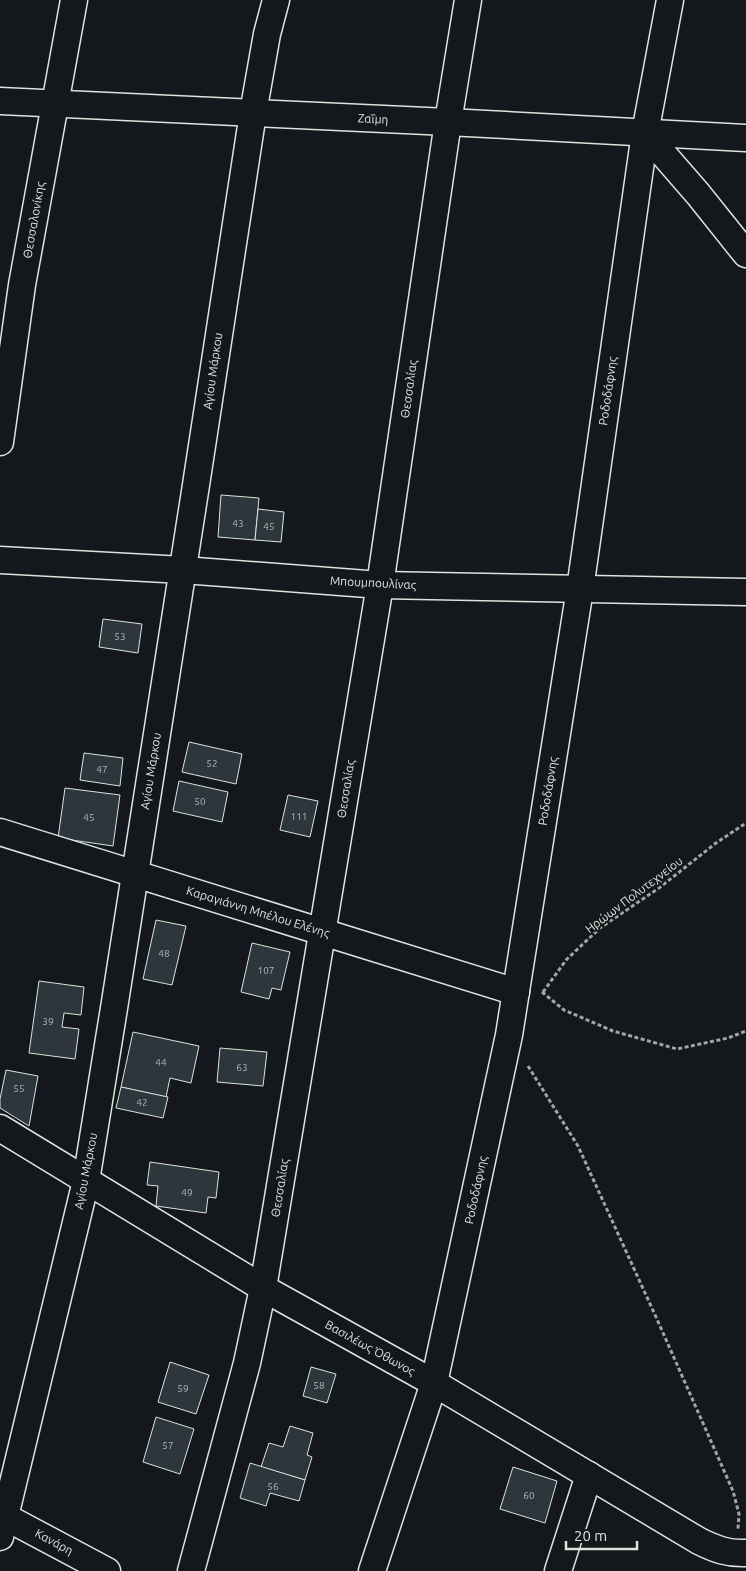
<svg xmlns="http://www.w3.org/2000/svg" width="746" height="1571" viewBox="0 0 746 1571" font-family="Ubuntu,sans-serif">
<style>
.building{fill:#2c363c;stroke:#d8e6dc}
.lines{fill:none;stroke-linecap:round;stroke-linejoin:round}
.minor-casing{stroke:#d8e6dc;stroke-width:29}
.path{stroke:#9da8a2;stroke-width:3;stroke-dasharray:4 2.5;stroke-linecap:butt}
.minor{stroke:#14181c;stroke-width:26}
.labels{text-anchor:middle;stroke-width:4;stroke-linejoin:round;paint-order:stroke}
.number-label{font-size:10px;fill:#adbab4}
.street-label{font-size:12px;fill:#d8e6dc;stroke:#14181c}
</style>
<rect width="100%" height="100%" fill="#14181c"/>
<g class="building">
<polygon points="221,495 259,498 255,540 218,537"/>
<polygon points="258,509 284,512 281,542 255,540"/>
<polygon points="103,619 142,624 138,653 99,647"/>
<polygon points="189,742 242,754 236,784 182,772"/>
<polygon points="84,753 123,758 120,786 80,780"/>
<polygon points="179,781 228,792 222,822 173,811"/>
<polygon points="65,788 120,795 113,846 58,838"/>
<polygon points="288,795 318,801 310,837 280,830"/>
<polygon points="156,920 186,926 172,985 143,979"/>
<polygon points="252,943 290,952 281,990 272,988 269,999 241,992"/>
<polygon points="39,981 84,987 81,1015 64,1013 62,1027 79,1029 75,1059 29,1053"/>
<polygon points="133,1032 199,1046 191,1083 170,1078 166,1097 121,1087"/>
<polygon points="220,1048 267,1052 263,1086 217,1082"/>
<polygon points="6,1070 38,1076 29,1126 0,1108 0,1099"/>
<polygon points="121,1087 168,1097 163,1118 116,1108"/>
<polygon points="150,1162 219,1172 216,1198 208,1197 206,1213 156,1206 158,1186 147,1185"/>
<polygon points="170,1362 209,1375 196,1414 158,1402"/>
<polygon points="311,1367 336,1374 327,1403 303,1396"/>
<polygon points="156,1417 194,1429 180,1474 143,1462"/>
<polygon points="290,1426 313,1433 307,1455 312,1457 305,1480 261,1467 269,1443 283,1447"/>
<polygon points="250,1463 305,1480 299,1501 270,1493 266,1506 240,1498"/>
<polygon points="513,1467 557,1481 545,1523 500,1509"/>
</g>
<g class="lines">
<defs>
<g id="minor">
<polyline points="0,101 448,122 746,138"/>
<polyline points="645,133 698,194 746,254"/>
<polyline points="0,442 22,285 74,0"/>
<polyline points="0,560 183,570 380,585 746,592"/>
<polyline points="0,832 516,992"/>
<path d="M0,1128L263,1288L434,1383L699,1541C715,1549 728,1554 746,1553"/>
<polyline points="0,1514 107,1571"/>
<polyline points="0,1537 86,1181 115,1002 196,485 253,113 267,34 276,0"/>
<polyline points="191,1571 247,1363 263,1288 380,585 448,122 468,0"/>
<polyline points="372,1571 434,1383 509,1035 580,589 645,133 670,0"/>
<polyline points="558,1571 589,1475"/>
</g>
</defs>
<use href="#minor" class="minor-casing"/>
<g class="path">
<polyline points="542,992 564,1010 613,1031 677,1049 728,1038 746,1031"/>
<polyline points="543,992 567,959 600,928 659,888 716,843 746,823"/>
<polyline points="528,1066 578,1146 656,1317 733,1491 739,1514 738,1529"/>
</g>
<use href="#minor" class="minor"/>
</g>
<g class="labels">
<g class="number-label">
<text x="238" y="527">43</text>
<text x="269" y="530">45</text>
<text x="120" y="640">53</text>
<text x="212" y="767">52</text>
<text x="102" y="773">47</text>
<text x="200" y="805">50</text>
<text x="299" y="820">111</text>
<text x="89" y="821">45</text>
<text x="164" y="957">48</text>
<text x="266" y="974">107</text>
<text x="48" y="1025">39</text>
<text x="161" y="1066">44</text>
<text x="242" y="1071">63</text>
<text x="19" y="1092">55</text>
<text x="142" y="1106">42</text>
<text x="187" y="1196">49</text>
<text x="319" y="1389">58</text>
<text x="183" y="1392">59</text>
<text x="168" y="1449">57</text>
<text x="273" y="1490">56</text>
<text x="529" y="1499">60</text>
</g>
<g class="street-label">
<text transform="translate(373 119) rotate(3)" y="4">Ζαΐμη</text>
<text transform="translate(34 220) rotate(-80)" y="4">Θεσσαλονίκης</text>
<text transform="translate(213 371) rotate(-82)" y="4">Αγίου Μάρκου</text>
<text transform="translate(409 389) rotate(-82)" y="4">Θεσσαλίας</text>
<text transform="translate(608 391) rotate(-82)" y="4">Ροδοδάφνης</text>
<text transform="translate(373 583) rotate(3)" y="4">Μπουμπουλίνας</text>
<text transform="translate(151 771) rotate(-81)" y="4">Αγίου Μάρκου</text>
<text transform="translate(346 789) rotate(-81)" y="4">Θεσσαλίας</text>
<text transform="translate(548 791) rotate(-81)" y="4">Ροδοδάφνης</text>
<text transform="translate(634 895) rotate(-37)" y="4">Ηρώων Πολυτεχνείου</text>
<text transform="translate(258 912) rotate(17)" y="4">Καραγιάννη Μπέλου Ελένης</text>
<text transform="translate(86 1171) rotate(-79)" y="4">Αγίου Μάρκου</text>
<text transform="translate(280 1188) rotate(-81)" y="4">Θεσσαλίας</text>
<text transform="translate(476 1190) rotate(-78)" y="4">Ροδοδάφνης</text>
<text transform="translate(370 1348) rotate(29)" y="4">Βασιλέως Όθωνος</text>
<text transform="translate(54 1542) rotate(28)" y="4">Κανάρη</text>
</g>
</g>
<path d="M566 1541v8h71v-8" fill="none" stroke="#d8e6dc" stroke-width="2.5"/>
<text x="574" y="1541" font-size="15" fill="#d8e6dc" stroke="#14181c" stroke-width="4" paint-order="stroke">20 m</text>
</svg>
